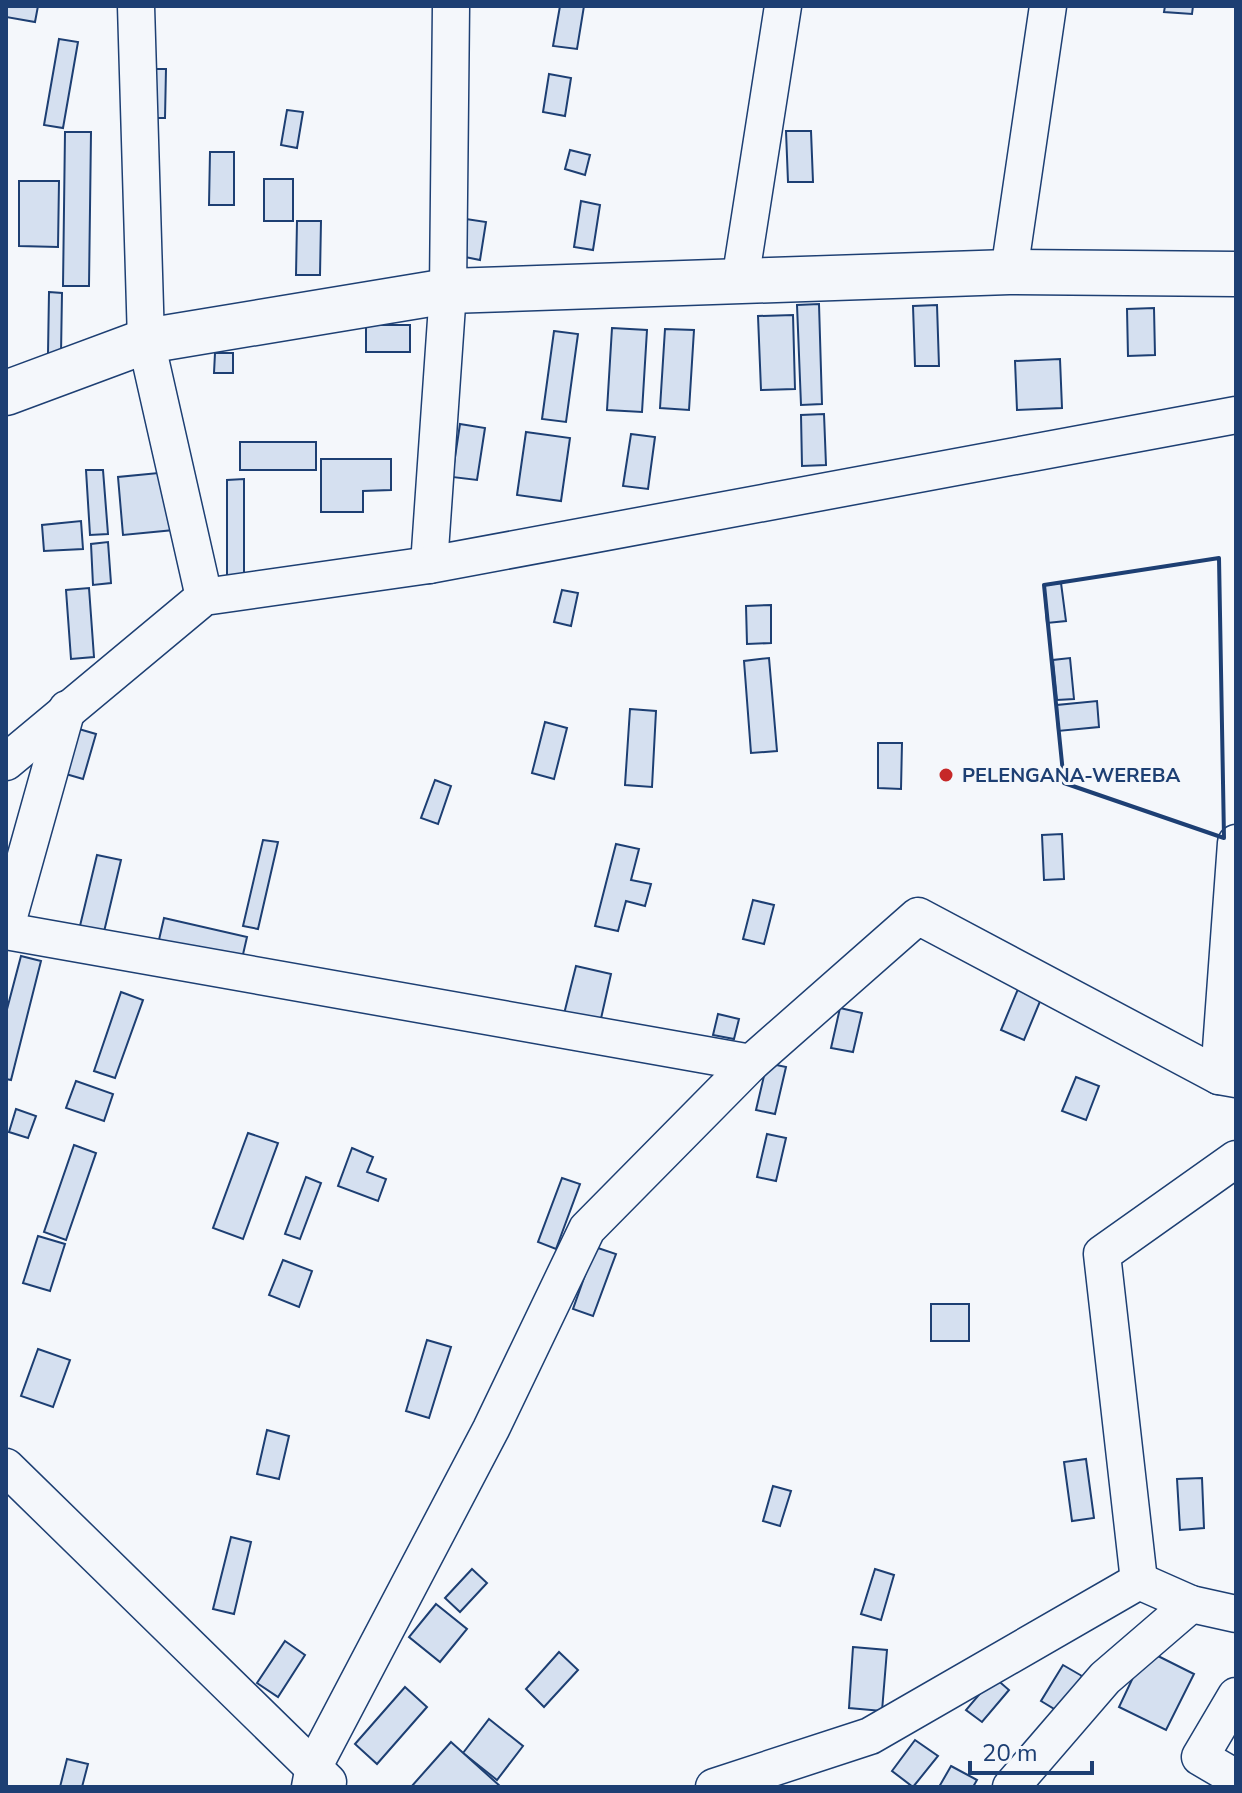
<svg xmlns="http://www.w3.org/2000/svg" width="1242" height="1793" viewBox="0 0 1242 1793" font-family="'Nunito Sans',sans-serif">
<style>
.building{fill:#d5e0f0;stroke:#1d3f73;stroke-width:2}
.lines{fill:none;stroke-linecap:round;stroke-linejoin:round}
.street-casing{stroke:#1d3f73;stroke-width:39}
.secondary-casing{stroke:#1d3f73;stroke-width:47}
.street{stroke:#f4f7fb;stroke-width:36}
.secondary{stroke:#f4f7fb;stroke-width:44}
.wall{stroke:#1d3f73;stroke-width:4}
.poi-dot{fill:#c62828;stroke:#f4f7fb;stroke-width:3}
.labels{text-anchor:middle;stroke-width:6;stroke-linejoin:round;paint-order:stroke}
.poi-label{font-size:20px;font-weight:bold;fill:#1d3f73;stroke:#f4f7fb;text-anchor:start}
</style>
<rect width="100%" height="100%" fill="#f4f7fb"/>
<g class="building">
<polygon points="6,6 38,6 35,22 6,17"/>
<polygon points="560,6 584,6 577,49 553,46"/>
<polygon points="1165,6 1193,6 1192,14 1164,12"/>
<polygon points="59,39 78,42 63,128 44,125"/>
<polygon points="144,69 166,69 165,118 144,118"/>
<polygon points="549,74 571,78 565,116 543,112"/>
<polygon points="287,110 303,112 297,148 281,145"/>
<polygon points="786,131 811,131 813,182 788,182"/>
<polygon points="65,132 91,132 89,286 63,286"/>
<polygon points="570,150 590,155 585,175 565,169"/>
<polygon points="210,152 234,152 234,205 209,205"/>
<rect x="264" y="179" width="29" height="42"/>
<polygon points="19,181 59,181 58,247 19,246"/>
<polygon points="581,201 600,205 593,250 574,247"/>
<polygon points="466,219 486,222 480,260 460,256"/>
<polygon points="297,221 321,221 320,275 296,275"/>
<polygon points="49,292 62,293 61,354 48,354"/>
<polygon points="819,304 822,404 801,405 797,305"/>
<polygon points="937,305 939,366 915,366 913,306"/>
<polygon points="1154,308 1155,355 1128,356 1127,309"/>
<polygon points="793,315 795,389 761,390 758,316"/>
<rect x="366" y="325" width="44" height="27"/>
<polygon points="612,328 647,330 642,412 607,410"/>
<polygon points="665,329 694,330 689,410 660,408"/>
<polygon points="554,331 578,334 566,422 542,419"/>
<polygon points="215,353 233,353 233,373 214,373"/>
<polygon points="1060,359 1062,408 1017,410 1015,361"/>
<polygon points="824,414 826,465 802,466 801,415"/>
<polygon points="460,424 485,428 477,480 452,477"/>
<polygon points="526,432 570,438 561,501 517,495"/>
<polygon points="631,434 655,437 648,489 623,486"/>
<rect x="240" y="442" width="76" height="28"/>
<polygon points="321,459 391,459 391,490 363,491 363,512 321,512"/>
<polygon points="86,470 103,470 108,534 90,535"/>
<polygon points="179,471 184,529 123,535 118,477"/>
<polygon points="244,479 244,576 227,576 227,480"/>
<polygon points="81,521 83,549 44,551 42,525"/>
<polygon points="108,542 111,583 93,585 91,544"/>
<polygon points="1061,583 1066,621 1047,623 1044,585"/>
<polygon points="89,588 94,657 71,659 66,590"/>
<polygon points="562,590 578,593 571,626 554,622"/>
<polygon points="771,605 771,643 747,644 746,606"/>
<polygon points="769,658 777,751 751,753 744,661"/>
<polygon points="1070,658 1074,699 1057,700 1053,660"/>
<polygon points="1097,701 1099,727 1058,731 1057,705"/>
<polygon points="630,709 656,711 652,787 625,785"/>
<polygon points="545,722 567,728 554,779 532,773"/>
<polygon points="72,727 96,734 83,779 59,772"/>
<polygon points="878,743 902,743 901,789 878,788"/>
<polygon points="435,780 451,786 438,824 421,818"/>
<polygon points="1062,834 1064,879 1044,880 1042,835"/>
<polygon points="263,840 278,842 258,929 243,926"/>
<polygon points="616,844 639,849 631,880 651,884 645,906 626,901 618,931 595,926"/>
<polygon points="97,855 121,860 103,936 79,930"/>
<polygon points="753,900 774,905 764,944 743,939"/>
<polygon points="164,918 247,937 241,963 158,944"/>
<polygon points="21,956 41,961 11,1080 6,1079 6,1013"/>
<polygon points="576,966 611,974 600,1023 564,1014"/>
<polygon points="1018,989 1041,999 1024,1040 1001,1030"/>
<polygon points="121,992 143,1000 115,1078 94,1071"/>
<polygon points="840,1008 862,1013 853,1052 831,1048"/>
<polygon points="718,1014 739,1019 734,1039 713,1035"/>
<polygon points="767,1063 786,1067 775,1114 756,1110"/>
<polygon points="1076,1077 1099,1086 1086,1120 1062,1111"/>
<polygon points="76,1081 113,1094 104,1121 66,1108"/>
<polygon points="16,1109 36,1116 28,1138 9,1132"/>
<polygon points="248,1133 278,1143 243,1239 213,1228"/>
<polygon points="767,1134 786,1138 776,1181 757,1177"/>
<polygon points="74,1145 96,1153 66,1240 44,1232"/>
<polygon points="352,1148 373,1157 367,1172 386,1179 378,1201 338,1186"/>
<polygon points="306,1177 321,1183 300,1239 285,1234"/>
<polygon points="562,1178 580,1184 556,1249 538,1242"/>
<polygon points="38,1236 65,1244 50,1291 23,1283"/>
<polygon points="595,1247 616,1254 593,1316 573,1309"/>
<polygon points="283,1260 312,1271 299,1307 269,1295"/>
<rect x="931" y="1304" width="38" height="37"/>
<polygon points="427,1340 451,1347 429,1418 406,1411"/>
<polygon points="38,1349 70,1360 53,1407 21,1396"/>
<polygon points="267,1430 289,1436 279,1479 257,1474"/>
<polygon points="1086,1459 1094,1518 1072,1521 1064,1462"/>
<polygon points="1202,1478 1204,1528 1180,1530 1177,1479"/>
<polygon points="773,1486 791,1491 780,1526 763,1521"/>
<polygon points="231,1537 251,1542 234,1614 213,1609"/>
<polygon points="472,1569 487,1583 460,1612 445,1598"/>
<polygon points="875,1569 894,1575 881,1620 861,1614"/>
<polygon points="436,1604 467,1629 440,1662 409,1637"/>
<polygon points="285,1641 305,1655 278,1697 257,1683"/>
<polygon points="853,1647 887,1650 882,1711 849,1708"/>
<polygon points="1146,1650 1194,1674 1166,1730 1119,1707"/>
<polygon points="559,1652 578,1670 544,1707 526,1689"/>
<polygon points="1063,1665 1082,1676 1061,1713 1041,1701"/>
<polygon points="994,1677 1009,1690 982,1722 966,1710"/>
<polygon points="405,1687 427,1707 377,1764 355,1744"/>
<polygon points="489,1719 523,1746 497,1780 463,1753"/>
<polygon points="915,1740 938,1756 913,1787 892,1771"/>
<polygon points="451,1742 501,1787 411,1787"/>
<polygon points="67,1759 88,1764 82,1787 60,1787"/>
<polygon points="951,1766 977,1780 973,1787 939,1787"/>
</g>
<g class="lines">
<defs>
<g id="street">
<polyline points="136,6 146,341 204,597"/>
<polyline points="1009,272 1048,6"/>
<polyline points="740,281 783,6"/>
<polyline points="429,565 448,291 451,6"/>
<polyline points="6,762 204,597 429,565 1236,415"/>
<polyline points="6,927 67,709"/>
<polyline points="6,931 751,1063"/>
<polyline points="1219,1076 1236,843"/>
<polyline points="6,1467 328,1782"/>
<polyline points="1139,1581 1102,1254 1236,1159"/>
<polyline points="1236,1696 1200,1757 1236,1778"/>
<polyline points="310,1787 314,1766 491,1429 587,1229 751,1063 918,916 1219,1076 1236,1079"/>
<polyline points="714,1787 870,1736 1139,1581 1191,1604 1236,1614"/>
<polyline points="1011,1787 1105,1678 1191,1604"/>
</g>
<polyline id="secondary" points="6,393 146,341 448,291 1009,272 1236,274"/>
</defs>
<use href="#street" class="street-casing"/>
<use href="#secondary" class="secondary-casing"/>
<use href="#street" class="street"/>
<use href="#secondary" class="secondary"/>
<polygon class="wall" points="1219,558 1224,838 1064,783 1044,585"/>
</g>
<circle class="poi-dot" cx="946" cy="775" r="8"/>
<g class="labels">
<g class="poi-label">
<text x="962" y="782">PELENGANA-WEREBA</text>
</g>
</g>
<rect width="1242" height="1793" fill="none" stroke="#1d3f73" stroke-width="16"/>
<path d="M970 1761v12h122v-12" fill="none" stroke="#1d3f73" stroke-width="4"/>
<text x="982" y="1761" font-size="24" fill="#1d3f73" stroke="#f4f7fb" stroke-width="6" paint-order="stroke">20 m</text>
</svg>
